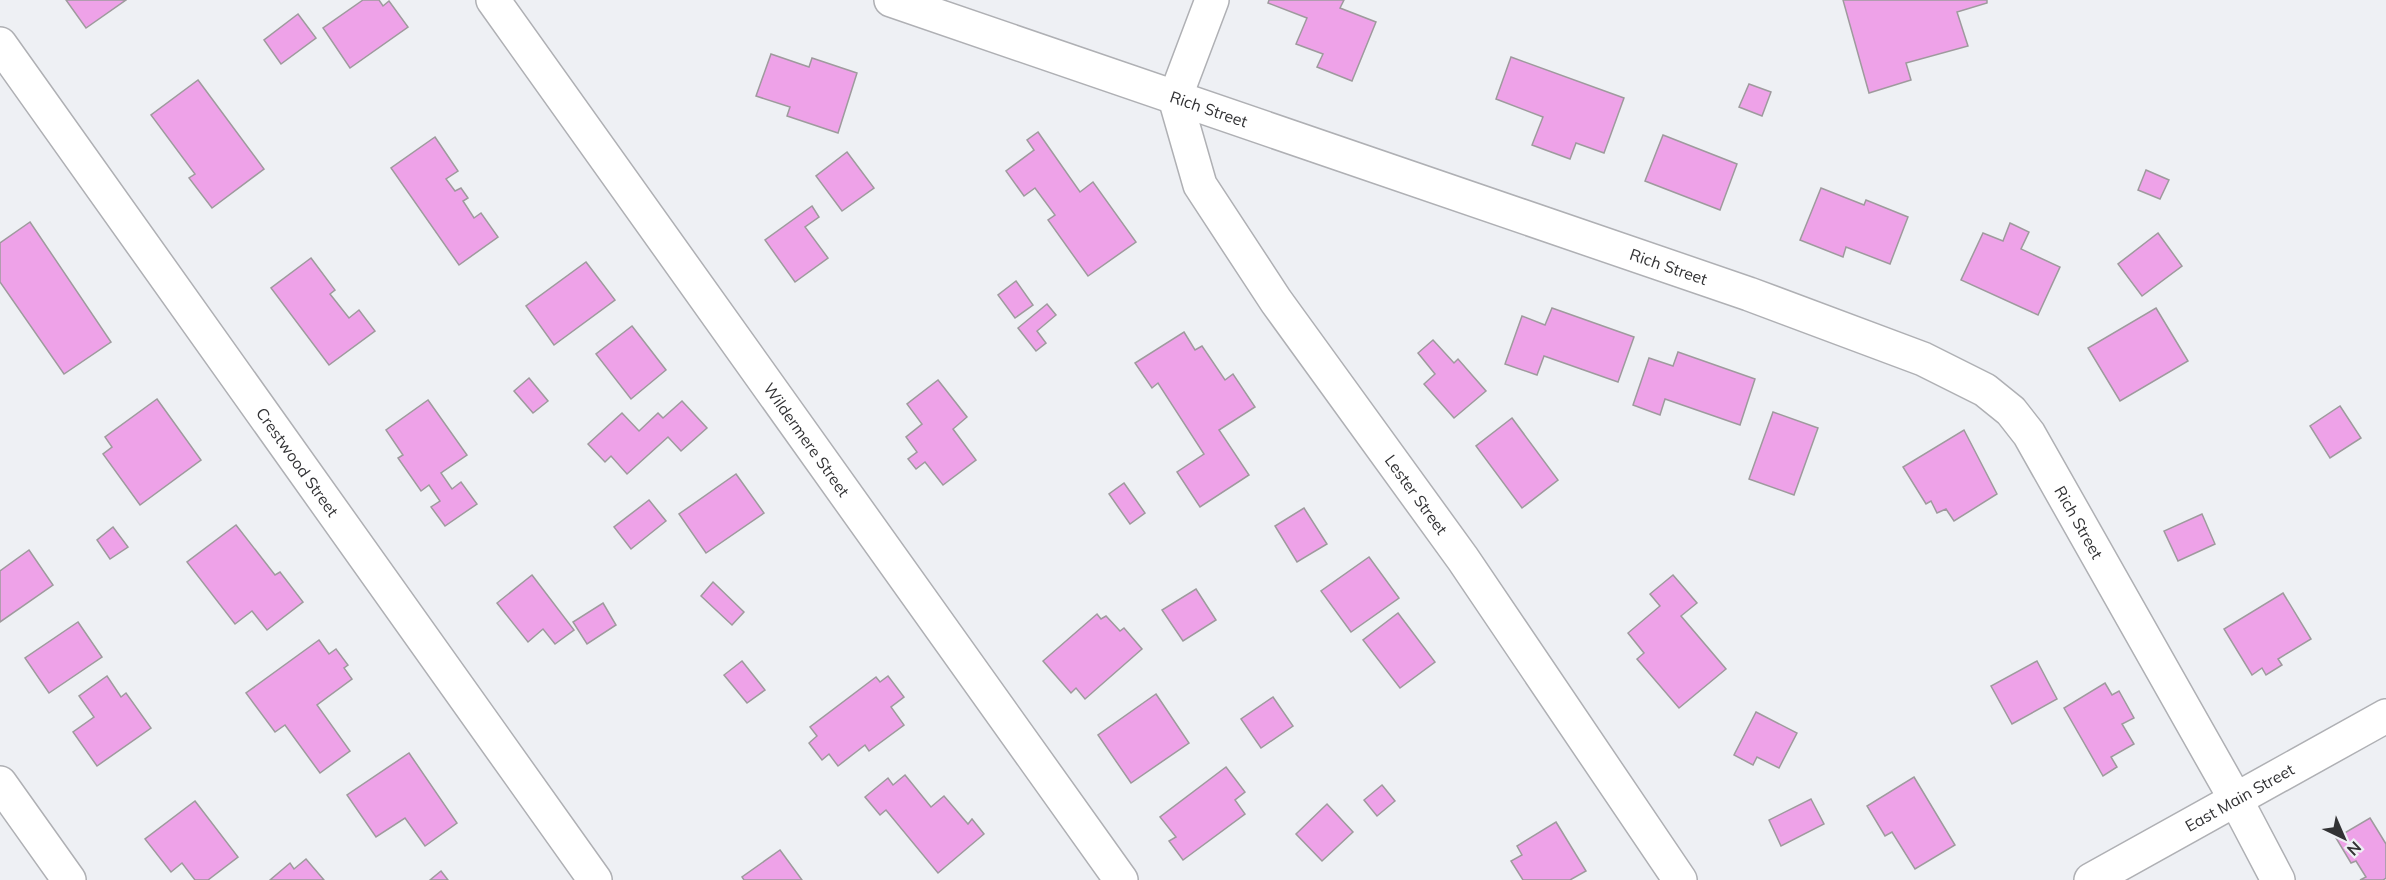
<svg xmlns="http://www.w3.org/2000/svg" width="2386" height="880" viewBox="0 0 2386 880" font-family="Mulish,sans-serif">
<style>
.building{fill:#eea2e8;stroke:#9e9a9d;stroke-width:1.5}
.lines{fill:none;stroke-linecap:round;stroke-linejoin:round}
.minor-casing{stroke:#afb0b4;stroke-width:36}
.secondary-casing{stroke:#afb0b4;stroke-width:36}
.minor{stroke:#fff;stroke-width:33}
.secondary{stroke:#fff;stroke-width:33}
.labels{text-anchor:middle;stroke-width:6;stroke-linejoin:round;paint-order:stroke}
.street-label{font-size:16px;fill:#323234;stroke:#eef0f4}
</style>
<rect width="100%" height="100%" fill="#eef0f4"/>
<g class="building">
<polygon points="66,0 126,0 86,28"/>
<polygon points="363,0 379,0 383,6 389,1 408,27 350,68 323,28"/>
<polygon points="1269,0 1344,0 1340,8 1376,22 1352,81 1317,67 1323,54 1296,44 1307,18 1268,3"/>
<polygon points="1843,0 1987,0 1987,3 1957,12 1968,46 1906,63 1911,80 1869,93"/>
<polygon points="298,14 316,38 281,64 264,40"/>
<polygon points="771,54 809,67 812,58 857,73 838,133 787,116 790,107 756,96"/>
<polygon points="1511,57 1624,98 1604,153 1576,143 1570,159 1532,145 1543,117 1496,99"/>
<polygon points="198,80 264,169 212,208 189,178 195,174 151,115"/>
<polygon points="1749,84 1771,92 1762,116 1739,107"/>
<polygon points="1038,132 1080,192 1093,182 1136,242 1088,276 1048,220 1055,215 1035,188 1024,196 1006,171 1034,150 1027,140"/>
<polygon points="1663,135 1737,164 1720,210 1645,181"/>
<polygon points="435,137 458,171 446,179 455,191 461,188 468,198 463,201 474,218 481,213 498,237 459,265 391,168"/>
<polygon points="847,152 874,188 842,211 816,176"/>
<polygon points="2146,170 2169,180 2160,199 2138,190"/>
<polygon points="1821,188 1864,205 1866,200 1908,217 1890,264 1846,247 1843,257 1800,240"/>
<polygon points="812,206 819,217 805,227 828,258 795,282 765,240"/>
<polygon points="30,222 111,342 64,374 0,282 0,243"/>
<polygon points="2010,223 2029,232 2021,249 2060,267 2038,315 1961,280 1983,233 2003,241"/>
<polygon points="2158,233 2182,266 2142,296 2118,264"/>
<polygon points="311,258 335,290 330,294 349,318 359,310 375,331 329,365 271,288"/>
<polygon points="586,262 615,300 554,345 526,306"/>
<polygon points="1016,281 1033,305 1015,318 998,295"/>
<polygon points="1047,304 1056,315 1037,331 1046,343 1036,351 1018,328"/>
<polygon points="1552,308 1634,337 1618,382 1544,356 1537,375 1505,364 1522,316 1545,325"/>
<polygon points="2156,308 2188,361 2120,401 2088,348"/>
<polygon points="632,326 666,370 631,399 596,354"/>
<polygon points="1184,332 1195,350 1202,346 1225,380 1233,374 1255,407 1219,430 1249,475 1200,507 1177,472 1204,454 1158,383 1152,388 1135,363"/>
<polygon points="1433,340 1454,363 1458,359 1486,391 1454,418 1424,384 1435,374 1418,353"/>
<polygon points="1678,352 1755,379 1740,425 1665,399 1660,415 1633,405 1649,358 1673,366"/>
<polygon points="529,378 548,401 533,413 514,391"/>
<polygon points="938,380 967,417 953,429 976,460 943,485 925,462 916,469 908,459 917,452 906,437 922,424 907,404"/>
<polygon points="157,399 201,460 140,505 103,454 112,447 105,437"/>
<polygon points="428,400 467,455 441,473 452,489 461,482 477,504 445,526 431,507 440,501 429,485 421,491 398,458 403,455 386,430"/>
<polygon points="682,401 707,428 681,451 668,437 627,474 611,456 605,462 588,444 622,413 639,431 658,413 663,418"/>
<polygon points="2340,406 2361,438 2330,458 2310,426"/>
<polygon points="1773,412 1818,428 1794,495 1749,479"/>
<polygon points="1512,418 1558,480 1522,508 1476,446"/>
<polygon points="1964,430 1997,494 1954,521 1946,509 1937,513 1931,501 1926,504 1903,467"/>
<polygon points="736,474 764,513 706,553 679,514"/>
<polygon points="1124,483 1145,513 1130,524 1109,494"/>
<polygon points="649,500 666,521 631,549 614,527"/>
<polygon points="1304,508 1327,544 1297,562 1275,526"/>
<polygon points="2202,514 2215,544 2178,561 2164,531"/>
<polygon points="236,525 275,575 280,572 303,602 267,630 252,611 235,624 187,562"/>
<polygon points="113,527 128,547 110,559 97,540"/>
<polygon points="29,550 53,585 0,622 0,571"/>
<polygon points="1369,557 1399,598 1351,632 1321,591"/>
<polygon points="532,575 574,630 555,644 543,629 528,642 497,603"/>
<polygon points="1673,575 1697,603 1681,616 1726,669 1679,708 1637,659 1644,653 1628,633 1660,606 1650,594"/>
<polygon points="713,582 744,612 732,625 701,596"/>
<polygon points="1196,589 1216,620 1183,641 1162,610"/>
<polygon points="2283,593 2311,639 2278,659 2282,665 2266,675 2262,668 2252,675 2224,629"/>
<polygon points="603,603 616,625 587,644 573,622"/>
<polygon points="1398,613 1435,662 1400,688 1363,640"/>
<polygon points="1097,614 1101,619 1106,616 1120,631 1124,628 1142,649 1085,699 1076,688 1071,693 1043,661"/>
<polygon points="78,622 102,657 49,693 25,658"/>
<polygon points="319,640 329,654 336,649 348,665 344,668 352,679 317,705 350,751 320,773 285,725 275,732 246,693"/>
<polygon points="742,661 765,690 747,703 724,675"/>
<polygon points="2037,661 2057,699 2012,724 1991,686"/>
<polygon points="107,676 121,697 126,693 151,728 97,766 73,732 94,717 79,696"/>
<polygon points="888,676 904,697 891,707 904,725 869,751 865,745 838,766 829,754 822,760 809,743 817,736 810,727 876,677 880,682"/>
<polygon points="2105,683 2112,695 2119,691 2134,718 2122,724 2134,744 2111,757 2117,767 2103,776 2064,708"/>
<polygon points="1156,694 1189,743 1131,783 1098,735"/>
<polygon points="1273,697 1293,726 1261,748 1241,719"/>
<polygon points="1756,712 1797,733 1779,768 1757,757 1753,765 1734,755"/>
<polygon points="409,753 457,823 425,846 405,818 376,837 347,795"/>
<polygon points="1226,767 1245,792 1235,800 1245,814 1183,860 1169,841 1176,837 1160,817"/>
<polygon points="905,775 931,807 944,796 968,824 972,819 984,834 938,873 886,810 880,815 865,797 888,778 893,785"/>
<polygon points="1914,777 1955,845 1915,869 1892,832 1885,836 1867,806"/>
<polygon points="1382,785 1395,801 1377,816 1364,800"/>
<polygon points="1811,799 1824,824 1781,846 1769,820"/>
<polygon points="195,801 238,857 208,880 195,880 182,863 171,872 145,839"/>
<polygon points="1327,804 1353,832 1322,861 1296,834"/>
<polygon points="2370,818 2386,844 2386,878 2383,880 2360,880 2366,877 2356,861 2351,863 2336,838"/>
<polygon points="1556,822 1586,871 1570,880 1523,880 1511,861 1522,855 1517,846"/>
<polygon points="780,850 802,880 744,880 742,877"/>
<polygon points="306,859 324,880 270,880 290,863 294,869"/>
<polygon points="441,871 448,880 430,880"/>
</g>
<g class="lines">
<defs>
<g id="minor">
<path id="s1" d="M493,0L1121,880"/>
<path id="s2" d="M891,0L1749,294L1923,359L1985,390L2011,411L2029,434L2236,800L2278,880"/>
<path id="s3" d="M1212,0L1175,98L1200,185L1276,301L1463,559L1680,880"/>
<path id="s4" d="M0,44L595,880"/>
<polyline points="0,783 69,880"/>
</g>
<g id="secondary">
<path id="s5" d="M2091,880L2386,716"/>
</g>
</defs>
<use href="#minor" class="minor-casing"/>
<use href="#secondary" class="secondary-casing"/>
<use href="#minor" class="minor"/>
<use href="#secondary" class="secondary"/>
</g>
<g class="labels">
<g class="street-label">
<text dy="6" stroke="none"><textPath href="#s2" startOffset="336">Rich Street</textPath></text>
<text dy="6" stroke="none"><textPath href="#s2" startOffset="822">Rich Street</textPath></text>
<text dy="6" stroke="none"><textPath href="#s1" startOffset="540">Wildermere Street</textPath></text>
<text dy="6" stroke="none"><textPath href="#s4" startOffset="513">Crestwood Street</textPath></text>
<text dy="6" stroke="none"><textPath href="#s3" startOffset="573">Lester Street</textPath></text>
<text dy="6" stroke="none"><textPath href="#s2" startOffset="1326">Rich Street</textPath></text>
<text dy="6" stroke="none"><textPath href="#s5" startOffset="170">East Main Street</textPath></text>
</g>
</g>
<g transform="translate(2344 838) rotate(136)" stroke="#eef0f4" stroke-width="4.5" paint-order="stroke">
<path d="M0-4.5L10 22L0 15L-10 22Z" fill="#323234"/>
<text y="-9" font-size="16" font-weight="bold" text-anchor="middle" fill="#323234">N</text>
</g>
</svg>
